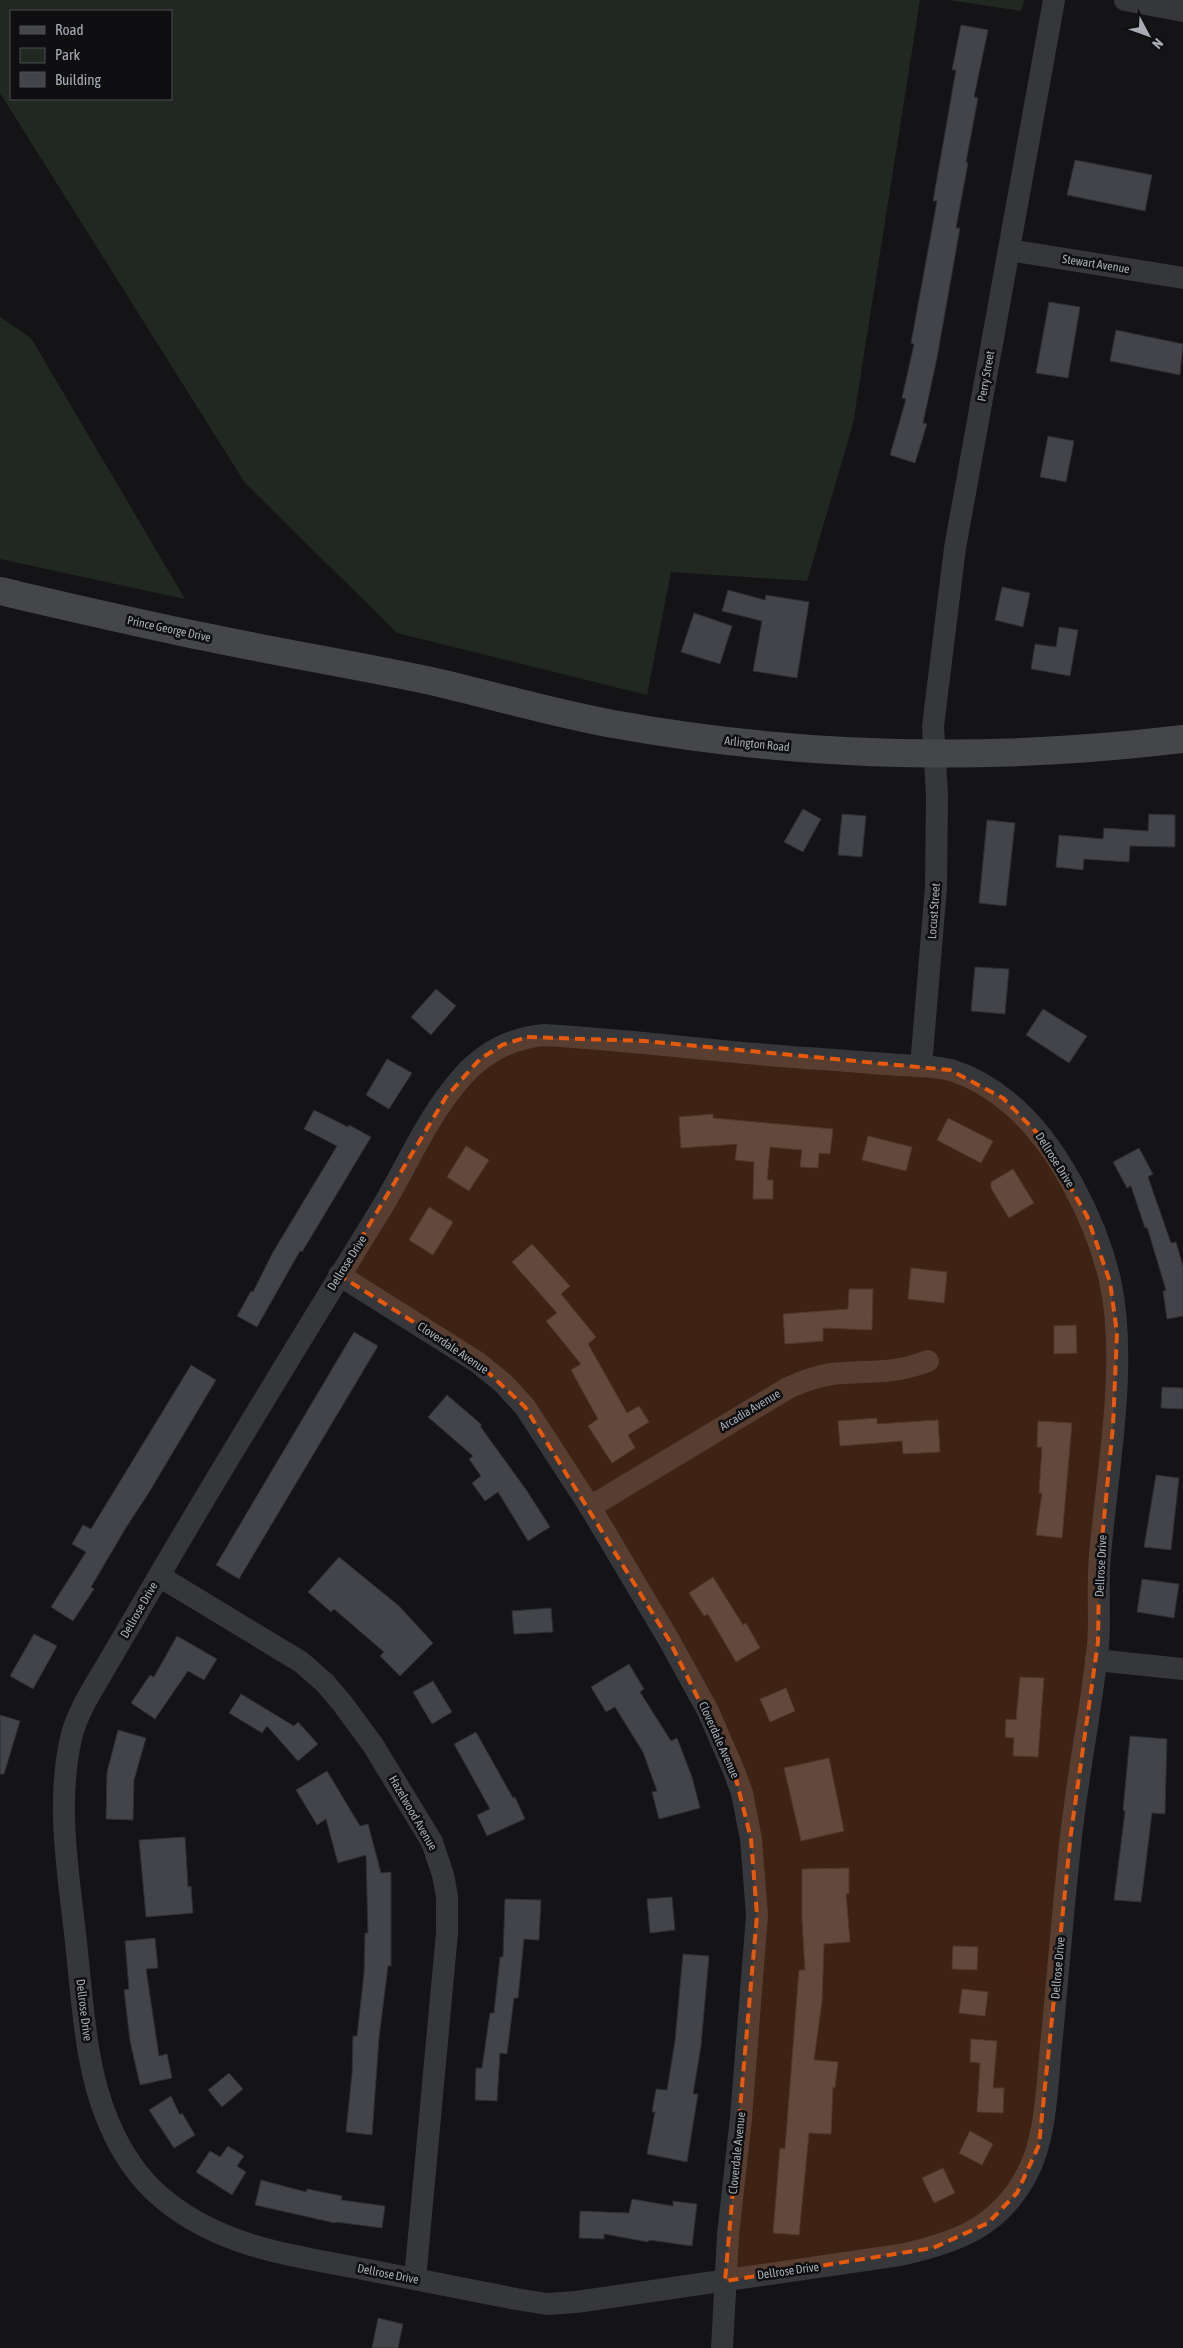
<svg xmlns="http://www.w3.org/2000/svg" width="1183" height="2348" viewBox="0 0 1183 2348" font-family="'Asap Condensed',sans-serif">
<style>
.green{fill:#212821;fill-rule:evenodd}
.building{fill:#434449;stroke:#2e2f32}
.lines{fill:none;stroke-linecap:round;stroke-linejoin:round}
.minor{stroke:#35373b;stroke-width:22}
.secondary{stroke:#44464a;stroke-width:28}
.marked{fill:#e8590c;fill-opacity:0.2;stroke:#e8590c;stroke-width:4;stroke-dasharray:10 6;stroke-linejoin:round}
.labels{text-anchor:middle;stroke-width:5;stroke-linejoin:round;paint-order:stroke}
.street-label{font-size:12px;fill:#a7acb5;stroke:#0f0f11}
</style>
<rect width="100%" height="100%" fill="#141416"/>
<g class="green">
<path d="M0,0H920L853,424L807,581L671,572L647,695L397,633L245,483L0,93ZM11,11H171V99H11Z"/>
<polygon points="948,0 1025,0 1021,11"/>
<polygon points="0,317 31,338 185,599 0,559"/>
</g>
<g class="building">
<polygon points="961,25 988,30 974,97 978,98 966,162 968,163 956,228 960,228 937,358 923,423 927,424 915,463 890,455 906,399 902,398 914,344 911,343 937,201 933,201 956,70 952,70"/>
<polygon points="1075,160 1152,175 1145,211 1067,195"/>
<polygon points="1049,302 1080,307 1068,378 1036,373"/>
<polygon points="1116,330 1183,344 1180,375 1110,361"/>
<polygon points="1048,436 1074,441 1066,482 1040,477"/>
<polygon points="1002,587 1030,593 1023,627 995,620"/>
<polygon points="728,590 765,600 766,595 809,602 797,678 753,671 762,621 722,611"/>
<polygon points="694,613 732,626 720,664 681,652"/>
<polygon points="1059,627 1078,630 1070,676 1031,669 1035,644 1056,647"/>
<polygon points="803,809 821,819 803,852 784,842"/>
<polygon points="842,814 866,816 862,857 838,855"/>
<polygon points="1149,814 1175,815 1175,847 1130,846 1129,862 1084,859 1083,870 1056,867 1059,835 1103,839 1104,828 1148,831"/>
<polygon points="987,820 1015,823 1006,906 979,903"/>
<polygon points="975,967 1009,969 1005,1014 971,1011"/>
<polygon points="436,989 456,1006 431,1035 411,1017"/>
<polygon points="1043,1009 1087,1036 1069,1063 1026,1035"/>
<polygon points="387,1059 412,1073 389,1109 366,1095"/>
<polygon points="314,1110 348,1127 349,1125 371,1137 302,1252 300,1251 257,1327 237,1316 251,1291 253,1292 273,1252 337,1146 304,1129"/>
<polygon points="713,1114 713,1118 833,1129 830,1154 819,1153 818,1168 800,1167 802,1150 770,1147 767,1180 773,1180 773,1199 753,1199 754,1162 735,1160 737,1144 681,1148 679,1117"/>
<polygon points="948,1118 993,1141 981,1163 937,1140"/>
<polygon points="868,1136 912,1147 906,1171 862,1160"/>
<polygon points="466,1146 489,1160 469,1191 447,1177"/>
<polygon points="1139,1148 1153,1174 1148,1177 1171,1243 1176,1242 1183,1266 1183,1316 1167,1319 1163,1291 1166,1290 1147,1227 1145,1228 1131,1186 1127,1188 1113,1162"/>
<polygon points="1013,1169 1034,1203 1009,1218 991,1188 991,1182"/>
<polygon points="429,1207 453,1222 433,1255 409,1240"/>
<polygon points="532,1244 570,1286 561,1294 596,1337 588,1344 627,1413 639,1406 649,1422 628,1435 635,1448 612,1463 588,1426 598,1419 571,1370 581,1364 546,1321 557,1313 512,1262"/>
<polygon points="911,1268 947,1272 944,1303 908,1299"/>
<polygon points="849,1289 873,1289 872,1330 823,1328 823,1341 785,1344 783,1314 848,1309"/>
<polygon points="1076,1325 1077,1353 1054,1354 1054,1326"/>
<polygon points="354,1332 378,1346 239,1579 216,1565"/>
<polygon points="191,1365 216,1380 148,1494 127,1526 91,1587 94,1589 73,1621 51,1607 86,1552 72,1544 83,1525 91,1529"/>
<polygon points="1162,1387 1183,1388 1183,1409 1161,1408"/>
<polygon points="447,1395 482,1425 480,1426 527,1491 550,1527 528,1541 498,1492 485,1501 472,1483 481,1476 469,1459 473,1456 428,1417"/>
<polygon points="877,1418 877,1424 938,1420 940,1452 903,1454 902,1441 840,1446 838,1421"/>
<polygon points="1038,1421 1072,1423 1062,1538 1036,1535 1042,1493 1039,1493 1042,1447 1037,1447"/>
<polygon points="1156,1475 1179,1478 1171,1550 1144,1547"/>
<polygon points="339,1557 399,1606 433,1643 400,1676 380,1656 384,1652 334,1609 331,1612 308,1592"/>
<polygon points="713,1577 743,1625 746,1623 760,1648 736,1662 708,1614 704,1616 689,1593"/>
<polygon points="1142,1579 1179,1584 1174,1618 1137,1612"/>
<polygon points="551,1608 553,1632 514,1634 512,1611"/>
<polygon points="34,1634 57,1646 33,1689 10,1676"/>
<polygon points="177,1636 217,1659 204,1680 188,1671 155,1719 131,1703 150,1675 154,1677"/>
<polygon points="629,1664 644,1689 640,1692 671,1741 677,1738 692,1777 700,1808 659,1819 652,1792 657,1791 643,1752 615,1707 606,1712 591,1687"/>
<polygon points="1020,1677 1044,1678 1038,1757 1013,1756 1014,1738 1005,1737 1006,1719 1016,1720"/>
<polygon points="433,1681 452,1712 432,1724 413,1692"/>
<polygon points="786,1688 795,1711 770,1722 760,1699"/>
<polygon points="241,1694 294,1726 298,1722 318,1744 298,1761 267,1726 262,1733 229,1713"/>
<polygon points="0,1715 20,1721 4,1774 0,1774"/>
<polygon points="118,1730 146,1738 134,1780 133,1820 106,1819 107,1772"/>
<polygon points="476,1732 513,1798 515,1797 525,1819 487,1836 477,1815 490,1809 454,1744"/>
<polygon points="1130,1736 1167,1739 1165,1814 1152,1813 1141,1902 1114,1900 1125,1811 1123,1810"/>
<polygon points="829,1758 844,1831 801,1841 784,1768"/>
<polygon points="327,1771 360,1826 368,1824 381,1873 391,1872 391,1966 388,1966 379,2038 372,2135 346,2132 352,2074 353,2036 357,2036 364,1973 365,1933 368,1933 366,1855 338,1863 326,1819 317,1825 296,1790"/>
<polygon points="185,1837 188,1887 191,1886 193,1913 146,1917 139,1840"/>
<polygon points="849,1868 849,1894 846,1894 850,1942 824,1944 822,2001 814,2060 838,2062 835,2088 833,2087 831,2134 809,2133 799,2235 773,2233 780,2148 785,2149 799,1970 805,1970 802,1920 802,1869"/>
<polygon points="672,1897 675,1930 650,1933 647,1899"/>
<polygon points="505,1899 541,1900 539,1940 524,1939 518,1998 514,1998 507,2054 500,2053 497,2101 475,2100 476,2068 482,2068 490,2013 494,2013 500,1957 503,1957"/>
<polygon points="155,1938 158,1968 146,1969 159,2056 167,2054 172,2078 140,2085 130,2041 124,1990 129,1989 125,1941"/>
<polygon points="953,1946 978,1947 977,1970 952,1969"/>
<polygon points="683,1954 709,1956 701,2046 693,2094 698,2094 687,2162 647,2154 655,2112 652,2112 656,2089 667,2090 675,2041"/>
<polygon points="962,1989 988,1992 985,2016 959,2013"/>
<polygon points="971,2039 997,2041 993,2088 1004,2088 1003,2113 977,2112 980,2063 970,2062"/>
<polygon points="229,2073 243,2089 222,2107 208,2090"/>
<polygon points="171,2096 180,2115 182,2113 195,2135 174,2148 149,2110"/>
<polygon points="970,2131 993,2144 982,2165 959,2153"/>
<polygon points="228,2146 244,2156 237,2166 246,2172 232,2195 196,2172 210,2151 220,2157"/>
<polygon points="943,2168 955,2193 934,2203 922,2178"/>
<polygon points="261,2180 306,2192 307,2189 342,2196 341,2200 385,2206 382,2228 336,2222 335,2223 255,2205"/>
<polygon points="632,2199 673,2206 673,2201 697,2204 692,2246 649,2240 648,2242 604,2234 604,2239 579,2238 580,2211 629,2213"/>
<polygon points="378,2318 403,2324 398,2348 372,2348"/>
</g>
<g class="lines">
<g class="minor">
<polyline points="1125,0 1183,11"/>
<polyline points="1009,250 1183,278"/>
<path d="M544,1035C632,1040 718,1052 806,1058C838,1060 870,1063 902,1065C918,1066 938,1066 954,1071C972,1077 991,1088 1007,1101C1056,1140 1096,1220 1110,1280C1126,1353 1112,1442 1104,1516C1102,1536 1099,1556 1099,1576C1098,1600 1100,1623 1098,1646C1091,1710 1078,1773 1071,1837C1063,1907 1058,1976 1051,2046C1047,2086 1046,2139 1027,2174C999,2228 955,2243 900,2255L576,2302L547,2304L516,2299C465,2289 414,2279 363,2269C291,2255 220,2247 162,2198C138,2178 120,2150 108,2121C86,2069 83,2008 77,1952C70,1881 55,1809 71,1738C77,1713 92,1690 105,1668C121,1641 137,1613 153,1586C227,1459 304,1334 381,1209C407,1166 428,1115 462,1077C484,1052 512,1038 544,1035Z"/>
<polyline points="921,1066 936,887 937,795 933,726 955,548 1054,0"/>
<polyline points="339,1275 477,1362 503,1383 525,1407 590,1507 669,1640 708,1711 734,1771 742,1793 751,1839 757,1915 741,2118 728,2235 722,2348"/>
<path d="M590,1507L788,1388C803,1381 817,1376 832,1374C870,1370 891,1375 928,1361"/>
<polyline points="159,1576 301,1662 325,1683 342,1703 373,1745 432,1842 443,1875 447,1896 447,1933 415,2279"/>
<polyline points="1096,1660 1183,1669"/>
</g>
<path class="secondary" d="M0,591C69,607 137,623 206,637C281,653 356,665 431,681C492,695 552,713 613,724C801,758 993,762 1183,739"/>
</g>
<path class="marked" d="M527,1037L645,1041L950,1070L1003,1098L1042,1138L1087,1216L1110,1282L1117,1333L1113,1426L1099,1571L1098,1642L1071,1833L1039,2145L1017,2193L988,2223L933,2248L725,2281L757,1915L751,1839L734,1771L669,1640L525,1407L477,1362L339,1275L446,1097L480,1059L502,1045Z"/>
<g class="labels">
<g class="street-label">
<text transform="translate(1096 264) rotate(9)" y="4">Stewart Avenue</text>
<text transform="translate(986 376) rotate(-80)" y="4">Perry Street</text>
<text transform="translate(169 629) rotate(12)" y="4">Prince George Drive</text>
<text transform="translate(757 744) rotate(6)" y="4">Arlington Road</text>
<text transform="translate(934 911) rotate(-86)" y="4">Locust Street</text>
<text transform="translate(1055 1160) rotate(58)" y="4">Dellrose Drive</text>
<text transform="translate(347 1263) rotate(-58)" y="4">Dellrose Drive</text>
<text transform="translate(453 1348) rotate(34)" y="4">Cloverdale Avenue</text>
<text transform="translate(750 1410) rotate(-31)" y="4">Arcadia Avenue</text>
<text transform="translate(1101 1566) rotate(-87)" y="4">Dellrose Drive</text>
<text transform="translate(139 1610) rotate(-60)" y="4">Dellrose Drive</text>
<text transform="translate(719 1740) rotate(66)" y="4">Cloverdale Avenue</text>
<text transform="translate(413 1813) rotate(60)" y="4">Hazelwood Avenue</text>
<text transform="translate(1058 1968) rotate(-85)" y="4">Dellrose Drive</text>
<text transform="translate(84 2010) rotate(83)" y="4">Dellrose Drive</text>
<text transform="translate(737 2153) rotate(-84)" y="4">Cloverdale Avenue</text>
<text transform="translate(788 2271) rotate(-8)" y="4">Dellrose Drive</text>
<text transform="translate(388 2274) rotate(11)" y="4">Dellrose Drive</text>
</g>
</g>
<rect x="10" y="10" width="162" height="90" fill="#0f0f11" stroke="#4c4e53"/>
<rect x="20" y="26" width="25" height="8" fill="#44464a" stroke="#4c4e53"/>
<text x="55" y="35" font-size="15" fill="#a7acb5">Road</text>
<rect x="20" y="48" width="25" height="15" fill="#212821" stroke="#4c4e53"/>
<text x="55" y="60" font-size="15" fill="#a7acb5">Park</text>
<rect x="20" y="72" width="25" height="15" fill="#434449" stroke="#4c4e53"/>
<text x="55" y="85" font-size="15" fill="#a7acb5">Building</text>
<g transform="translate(1148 35) rotate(131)" stroke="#0f0f11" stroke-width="4" paint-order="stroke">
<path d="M0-4L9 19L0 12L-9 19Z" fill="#a7acb5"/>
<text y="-8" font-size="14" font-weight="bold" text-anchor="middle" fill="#a7acb5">N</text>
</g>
</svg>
